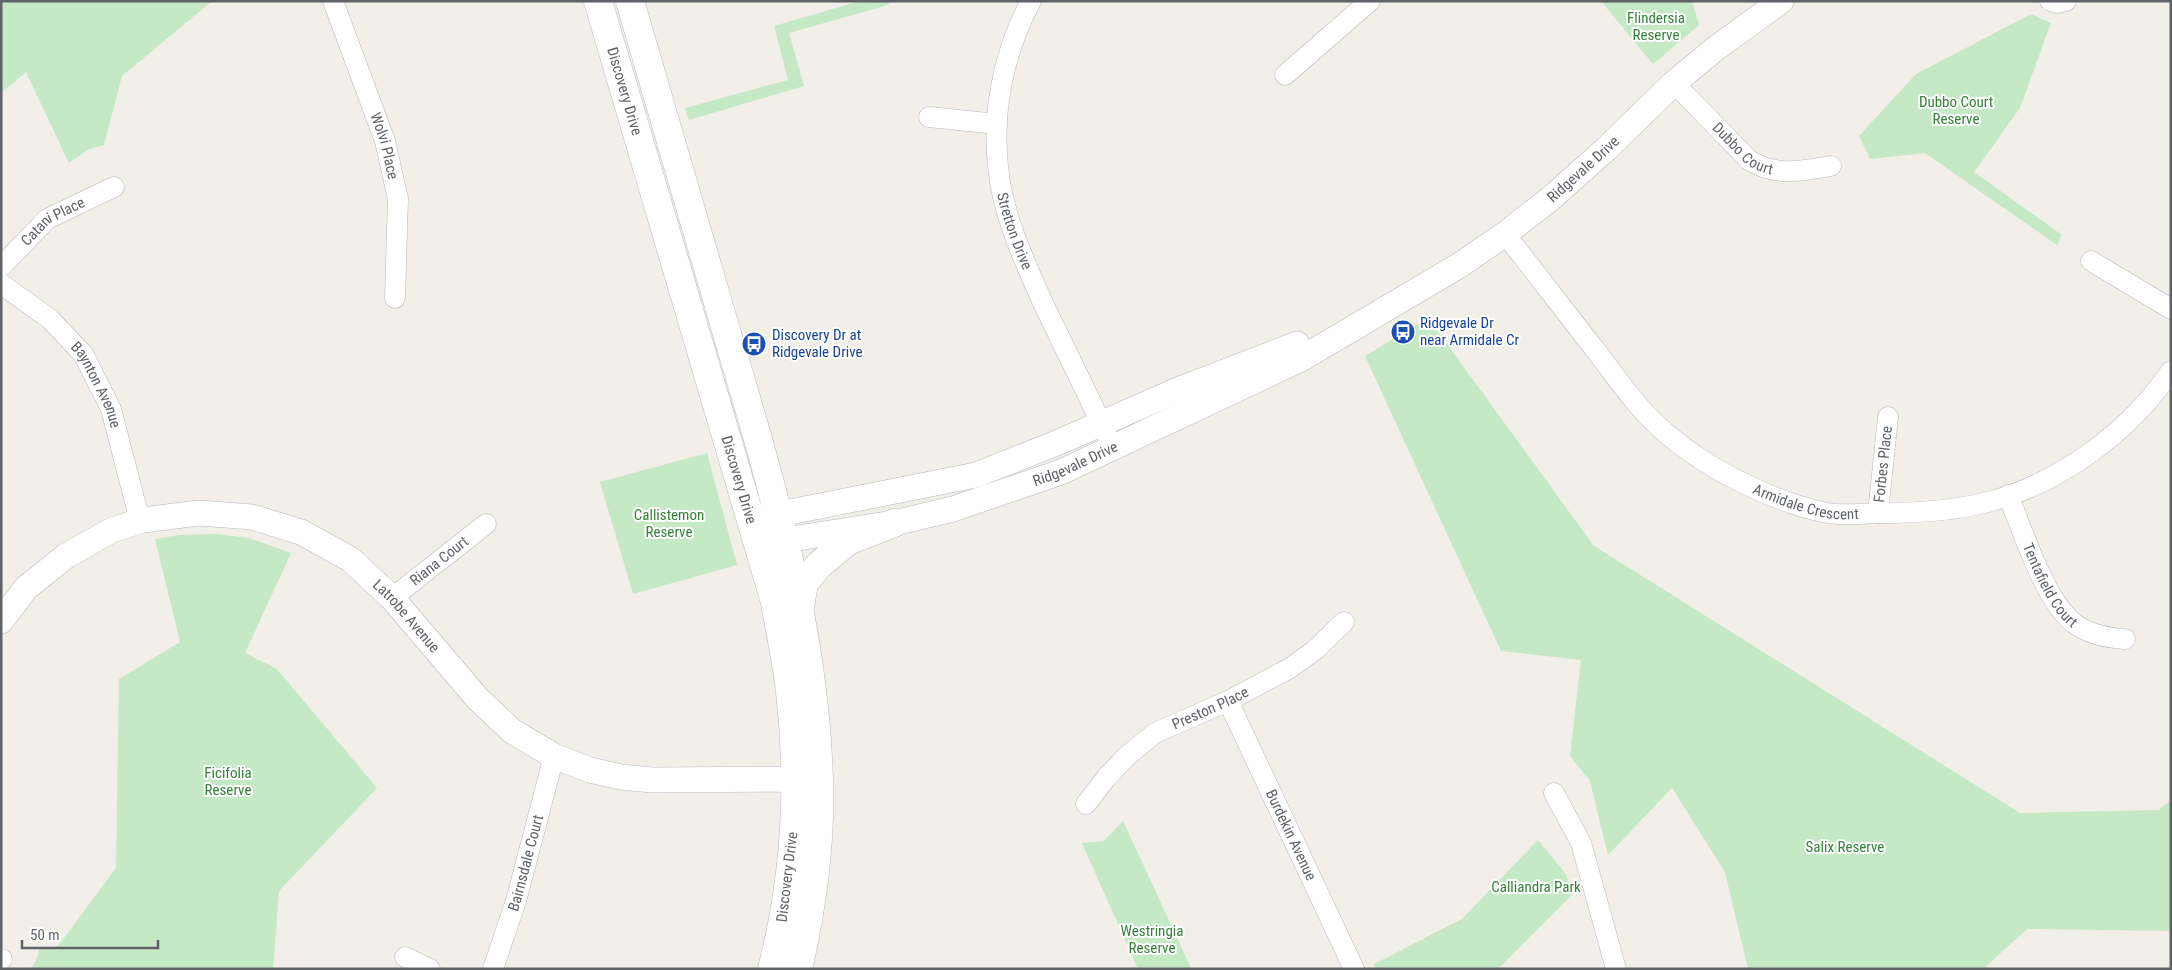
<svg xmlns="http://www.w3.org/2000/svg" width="2172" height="970" viewBox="0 0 2172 970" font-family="'Roboto Condensed',sans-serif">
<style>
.green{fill:#c5e8c5}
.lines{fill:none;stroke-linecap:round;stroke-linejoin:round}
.minor-casing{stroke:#b5b8bc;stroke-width:21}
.tertiary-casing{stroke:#b5b8bc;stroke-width:26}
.secondary-casing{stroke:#b6babf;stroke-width:29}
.minor{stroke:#fff;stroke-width:20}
.tertiary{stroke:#fff;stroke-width:25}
.secondary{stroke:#fff;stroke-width:28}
.labels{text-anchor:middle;stroke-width:4;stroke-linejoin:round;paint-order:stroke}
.park-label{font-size:15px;fill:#348238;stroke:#fff}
.street-label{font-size:15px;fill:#5f6368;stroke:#fff}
.transit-label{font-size:15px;fill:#164399;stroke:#fff;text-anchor:start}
</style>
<rect width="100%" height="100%" fill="#f1efe8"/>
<g class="green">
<polygon points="1,1 212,1 122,76 104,145 89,149 69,163 26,72 1,93"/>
<polygon points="860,1 890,1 888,5 789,33 804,86 689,120 685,108 788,80 774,26"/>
<polygon points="1601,1 1692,1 1699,25 1653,64"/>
<polygon points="2031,14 2051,23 2020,108 1974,172 2062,235 2057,245 1925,153 1870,159 1859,136 1916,74"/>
<polygon points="1428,318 1594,546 2020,813 2159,810 2171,800 2171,931 2027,929 1983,969 1748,969 1725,872 1672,788 1608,855 1590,781 1570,756 1581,660 1501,651 1365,356"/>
<polygon points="707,453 737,565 633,594 600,482"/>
<polygon points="217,534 249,538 291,553 245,653 277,669 377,788 279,891 273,969 31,969 38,956 39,950 58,946 116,868 119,679 180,642 155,539 179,535"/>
<polygon points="1123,821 1191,968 1191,969 1138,969 1082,843 1104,841"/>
<polygon points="1538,840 1566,874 1573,894 1498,969 1376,969 1374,964 1462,919"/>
</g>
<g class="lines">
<defs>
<g id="minor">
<path id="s1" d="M333,1L385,141L398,199L395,298"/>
<path id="s2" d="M1031,1C1004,51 992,110 998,166C1002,214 1024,260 1043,303C1066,351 1090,398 1112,447"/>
<polyline points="2050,1 2057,3 2066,1"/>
<polyline points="1285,75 1370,1"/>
<path id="s3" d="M1674,83L1749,160C1776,177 1801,171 1831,166"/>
<polyline points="929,117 997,124"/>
<path id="s4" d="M1505,234C1536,273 1566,313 1597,352C1616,377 1635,405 1658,426C1701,466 1769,501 1827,513C1844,516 1864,513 1881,513C1919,513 1956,511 1992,501C2063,481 2129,432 2171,371"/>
<polyline points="2091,261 2171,309"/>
<path id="s5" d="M1,267L47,219L114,187"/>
<path id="s6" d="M1,284L50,319L83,354L111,409L140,521"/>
<path id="s7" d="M2008,495C2023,531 2045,602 2075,624C2089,634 2108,638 2125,639"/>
<path id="s8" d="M1878,513L1888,417"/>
<path id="s9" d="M392,598L486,524"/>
<path id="s10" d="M1228,701L1354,969"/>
<polyline points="1554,793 1581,843 1616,969"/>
<path id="s11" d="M1086,804L1106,778L1127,756L1155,733L1228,701L1290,668L1315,650L1344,622"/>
<polyline points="405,957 430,969"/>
<polyline points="1,959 2,959"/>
<path id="s12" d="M493,969L516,901L554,756"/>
</g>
<g id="tertiary">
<polyline points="759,518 976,475 1059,442 1178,390 1297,344"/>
<path id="s13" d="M766,545L785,540L894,523L953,509L1061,472L1301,359L1460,265L1505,234L1550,199L1605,150L1674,83L1715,49L1781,1"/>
<path id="s14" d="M1,621L26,588L66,556L112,530L143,520L199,513L252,517L301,532L350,559L392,598L478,699L512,731L554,756L590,770L621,777L652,780L795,779L816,781"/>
</g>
<g id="secondary">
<path id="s15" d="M598,1L775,602C780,632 787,662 790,692C801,785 795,879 772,969"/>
<path d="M630,1C663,113 696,225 728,337C771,481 815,629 819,781C821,843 812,908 798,969"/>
<polyline points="800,606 804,583 819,565 848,541 894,523"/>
</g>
</defs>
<use href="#minor" class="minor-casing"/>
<use href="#tertiary" class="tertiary-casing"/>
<use href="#secondary" class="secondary-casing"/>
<use href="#minor" class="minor"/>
<use href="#tertiary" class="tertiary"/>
<use href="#secondary" class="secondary"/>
</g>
<defs>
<symbol id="bus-disc" viewBox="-11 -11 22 22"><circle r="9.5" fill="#1a4fb4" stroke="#fff"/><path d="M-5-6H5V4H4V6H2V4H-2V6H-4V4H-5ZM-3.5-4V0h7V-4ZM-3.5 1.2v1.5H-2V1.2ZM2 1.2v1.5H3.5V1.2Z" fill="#fff"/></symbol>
</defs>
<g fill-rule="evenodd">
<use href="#bus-disc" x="1389" y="318" width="28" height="28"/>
<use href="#bus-disc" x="740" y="330" width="28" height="28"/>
</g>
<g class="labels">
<g class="park-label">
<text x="1656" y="23">Flindersia<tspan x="1656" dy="17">Reserve</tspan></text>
<text x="1956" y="107">Dubbo Court<tspan x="1956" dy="17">Reserve</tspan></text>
<text x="669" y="520">Callistemon<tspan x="669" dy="17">Reserve</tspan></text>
<text x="228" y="778">Ficifolia<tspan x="228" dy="17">Reserve</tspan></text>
<text x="1845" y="852">Salix Reserve</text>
<text x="1536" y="892">Calliandra Park</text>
<text x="1152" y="936">Westringia<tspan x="1152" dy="17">Reserve</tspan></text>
</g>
<g class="street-label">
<text dy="5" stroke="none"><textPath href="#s15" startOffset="94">Discovery Drive</textPath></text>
<text dy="5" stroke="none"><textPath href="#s1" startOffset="154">Wolvi Place</textPath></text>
<text dy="5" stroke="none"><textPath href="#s3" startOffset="96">Dubbo Court</textPath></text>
<text dy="5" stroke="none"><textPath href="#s13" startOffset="911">Ridgevale Drive</textPath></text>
<text dy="5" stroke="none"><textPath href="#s5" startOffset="70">Catani Place</textPath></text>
<text dy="5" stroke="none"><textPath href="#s2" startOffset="238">Stretton Drive</textPath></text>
<text dy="5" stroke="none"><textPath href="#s6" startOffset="142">Baynton Avenue</textPath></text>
<text dy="5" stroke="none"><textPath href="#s13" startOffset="321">Ridgevale Drive</textPath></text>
<text dy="5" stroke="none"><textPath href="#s8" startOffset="49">Forbes Place</textPath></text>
<text dy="5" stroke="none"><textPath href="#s15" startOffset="499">Discovery Drive</textPath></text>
<text dy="5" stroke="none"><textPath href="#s4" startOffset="415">Armidale Crescent</textPath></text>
<text dy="5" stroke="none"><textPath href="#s9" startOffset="60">Riana Court</textPath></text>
<text dy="5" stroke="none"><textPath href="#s7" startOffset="100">Tentafield Court</textPath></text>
<text dy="5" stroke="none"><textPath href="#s14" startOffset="475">Latrobe Avenue</textPath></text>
<text dy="5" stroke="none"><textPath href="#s11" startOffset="160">Preston Place</textPath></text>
<text dy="5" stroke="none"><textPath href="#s10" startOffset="148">Burdekin Avenue</textPath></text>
<text dy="5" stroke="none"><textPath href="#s12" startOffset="111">Bairnsdale Court</textPath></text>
<text transform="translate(787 877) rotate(-83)" y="5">Discovery Drive</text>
</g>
<g class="transit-label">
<text x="1420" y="328">Ridgevale Dr<tspan x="1420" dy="17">near Armidale Cr</tspan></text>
<text x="772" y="340">Discovery Dr at<tspan x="772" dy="17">Ridgevale Drive</tspan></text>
</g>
</g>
<rect width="2172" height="970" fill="none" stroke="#5f6368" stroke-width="5"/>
<path d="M22 940v8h136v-8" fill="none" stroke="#5f6368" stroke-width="2.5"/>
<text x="30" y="940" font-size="15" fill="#5f6368" stroke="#ffffff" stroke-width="4" paint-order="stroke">50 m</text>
</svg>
